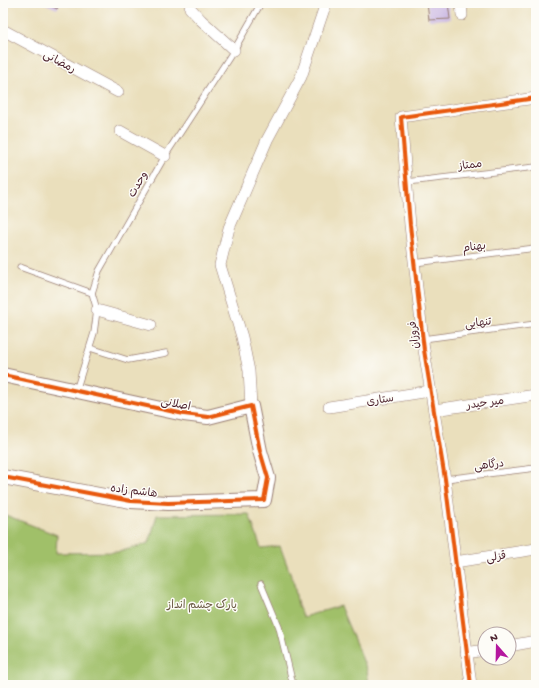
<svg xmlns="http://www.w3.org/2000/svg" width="539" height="688" viewBox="0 0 539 688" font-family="'Gochi Hand','Playpen Sans Arabic',sans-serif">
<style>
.green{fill:#a0c069;stroke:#75704a}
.building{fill:#c9b5e2}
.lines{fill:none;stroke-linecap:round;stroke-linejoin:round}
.service-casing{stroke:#9a7f74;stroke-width:7}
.minor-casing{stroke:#9a7f74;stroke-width:12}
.tertiary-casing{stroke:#9a7f74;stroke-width:16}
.service{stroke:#fff;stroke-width:5.5}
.minor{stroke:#fff;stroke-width:11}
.tertiary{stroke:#fff;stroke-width:14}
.cycleway-casing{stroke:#fdfcf7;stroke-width:6}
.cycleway{stroke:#e8590c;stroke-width:4}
.labels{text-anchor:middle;stroke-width:3;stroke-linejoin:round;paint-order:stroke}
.street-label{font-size:11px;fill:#4a1f2b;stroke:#fdfcf7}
.park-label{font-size:11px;fill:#685741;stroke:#fdfcf7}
</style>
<rect width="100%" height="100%" fill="#fdfcf7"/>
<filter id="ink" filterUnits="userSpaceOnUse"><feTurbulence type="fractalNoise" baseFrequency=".025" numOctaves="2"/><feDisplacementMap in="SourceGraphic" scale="8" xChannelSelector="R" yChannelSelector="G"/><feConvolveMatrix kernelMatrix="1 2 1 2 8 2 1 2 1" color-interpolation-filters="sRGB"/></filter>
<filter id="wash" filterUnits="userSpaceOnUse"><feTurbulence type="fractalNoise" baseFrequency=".012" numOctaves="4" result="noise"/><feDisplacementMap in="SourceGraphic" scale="16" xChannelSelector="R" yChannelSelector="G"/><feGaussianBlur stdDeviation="0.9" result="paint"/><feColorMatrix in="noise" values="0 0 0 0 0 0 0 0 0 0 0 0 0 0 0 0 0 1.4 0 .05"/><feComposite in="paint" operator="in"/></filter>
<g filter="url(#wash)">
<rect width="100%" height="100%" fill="#eadfbc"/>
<polygon class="green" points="3,514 57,535 56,553 119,552 149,543 157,515 249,514 261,548 280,546 294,584 298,606 303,617 340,606 367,670 369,685 3,685"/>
<g id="blocks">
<g class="building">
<polygon points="44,3 60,3 57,9"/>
<polygon points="427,3 448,3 450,19 429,20"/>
</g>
</g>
</g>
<g filter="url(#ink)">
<use href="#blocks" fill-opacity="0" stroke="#9a7f74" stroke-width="1"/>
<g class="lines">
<defs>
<g id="service">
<polyline points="407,182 536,167"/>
<polyline points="414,263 536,248"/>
<polyline points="20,267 92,293"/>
<polyline points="423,339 536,324"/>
<polyline points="90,348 128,360 166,353"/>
<polyline points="76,391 94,333 97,310 92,293 99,271 165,156 234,50 261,3"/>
<polyline points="445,479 536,468"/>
<polyline points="261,584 279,627 293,685"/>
</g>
<g id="minor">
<polyline points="461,3 462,15"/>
<polyline points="190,8 201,20 234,50"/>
<polyline points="3,30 118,92"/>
<polyline points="120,131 165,156"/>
<polyline points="97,310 151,325"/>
<polyline points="251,406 249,371 242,337 220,265 229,228 267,140 301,77 326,3"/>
<polyline points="329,407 430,391"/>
<polyline points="434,410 536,395"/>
<polyline points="455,562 536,549"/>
<polyline points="509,646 536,641"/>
<polyline points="466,653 485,650"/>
<polyline points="471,685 445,479 424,350 410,225 401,117 536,98"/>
</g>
<polyline id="tertiary" points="3,375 184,414 208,417 251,406 260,451 268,478 264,500 168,503 131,501 3,477"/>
</defs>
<use href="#service" class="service-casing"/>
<use href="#minor" class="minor-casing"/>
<use href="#tertiary" class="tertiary-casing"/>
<use href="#service" class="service"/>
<use href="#minor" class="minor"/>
<use href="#tertiary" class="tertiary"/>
<defs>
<g id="cycleway">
<polyline points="3,375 184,414 208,417 251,406 260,451 268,478 264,500 168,503 131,501 3,477"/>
<polyline points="471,685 445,479 424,350 410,225 401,117 536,98"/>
</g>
</defs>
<use href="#cycleway" class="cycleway-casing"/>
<use href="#cycleway" class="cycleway"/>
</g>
</g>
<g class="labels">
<g class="street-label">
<text transform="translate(60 61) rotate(28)" y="4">رمضانی</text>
<text transform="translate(470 164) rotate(-7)" y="4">ممتاز</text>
<text transform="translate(137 184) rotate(-60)" y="4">وحدت</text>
<text transform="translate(474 246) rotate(-7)" y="4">بهنام</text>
<text transform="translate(478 322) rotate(-7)" y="4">تنهایی</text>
<text transform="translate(413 335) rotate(-96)" y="4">فروزان</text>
<text transform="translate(380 399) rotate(-9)" y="4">ستاری</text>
<text transform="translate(485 402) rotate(-8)" y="4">میر حیدر</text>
<text transform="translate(176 403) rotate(11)" y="4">اصلانی</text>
<text transform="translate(489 464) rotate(-7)" y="4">درگاهی</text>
<text transform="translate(134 490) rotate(7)" y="4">هاشم زاده</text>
<text transform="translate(496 556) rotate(-9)" y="4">قزلی</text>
</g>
<g class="park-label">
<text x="202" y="608">پارک چشم انداز</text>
</g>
</g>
<rect width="539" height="688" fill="none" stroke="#fdfcf7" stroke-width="16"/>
<g transform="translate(497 646) rotate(340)"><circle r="19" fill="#fdfcf7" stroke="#b5a4a5"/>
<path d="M0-3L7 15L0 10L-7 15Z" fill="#b5179e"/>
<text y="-6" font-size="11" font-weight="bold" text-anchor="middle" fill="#4a1f2b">N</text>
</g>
</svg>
